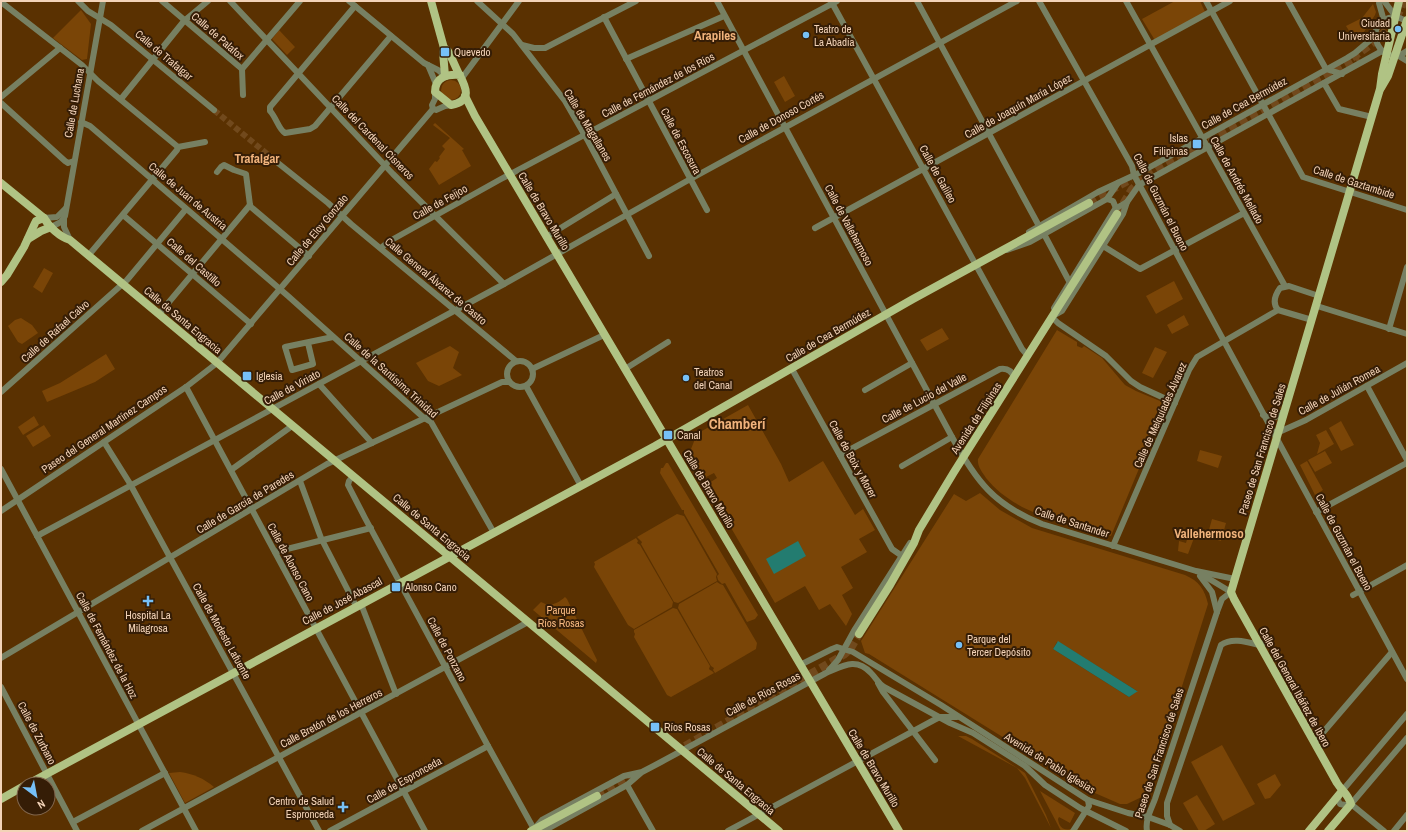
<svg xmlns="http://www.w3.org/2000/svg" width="1408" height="832" viewBox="0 0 1408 832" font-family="'Archivo Narrow',sans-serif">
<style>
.green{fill:#7a4507;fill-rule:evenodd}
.water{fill:#237c70}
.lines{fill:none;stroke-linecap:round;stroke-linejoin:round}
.minor-tunnel{stroke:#71491c;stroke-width:6;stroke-dasharray:6 3;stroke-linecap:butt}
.major-tunnel{stroke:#71491c;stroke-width:8;stroke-dasharray:8 4;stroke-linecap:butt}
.minor{stroke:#778062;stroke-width:6}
.major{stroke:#b0c384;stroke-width:8}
.poi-dot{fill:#76c0f7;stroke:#351d06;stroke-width:1.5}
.labels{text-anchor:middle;stroke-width:4;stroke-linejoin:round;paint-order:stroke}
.poi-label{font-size:11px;fill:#f3d3b8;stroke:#351d06;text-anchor:start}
.street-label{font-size:11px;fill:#f3d3b8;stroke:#351d06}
.park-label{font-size:11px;fill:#f6b880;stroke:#351d06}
.quarter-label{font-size:13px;font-weight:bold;fill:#f1b37c;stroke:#351d06}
.district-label{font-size:15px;font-weight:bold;fill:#f1b37c;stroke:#351d06}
</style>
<rect width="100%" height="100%" fill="#5a3101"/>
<g class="green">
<polygon points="1175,1 1200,1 1206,14 1156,42 1142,19"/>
<polygon points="1373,4 1376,12 1375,15 1358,41 1353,33 1351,34 1346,26 1362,18"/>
<polygon points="81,10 91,24 87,59 82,60 53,38"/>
<polygon points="279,30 295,47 287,55 272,39"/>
<polygon points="784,76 795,96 785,102 774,82"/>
<circle cx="451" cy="90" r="10"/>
<polygon points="435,123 464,149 462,150 471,166 439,185 429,169 435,161 437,162 440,158 439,157 445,149 442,146 450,138 433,125"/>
<polygon points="44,268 53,273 42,293 33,287"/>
<polygon points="1174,281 1183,299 1156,314 1146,296"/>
<polygon points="1184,315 1189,325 1172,334 1167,325"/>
<polygon points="21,318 32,325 38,333 22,344 18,342 8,326 15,320"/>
<polygon points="942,328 949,339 927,351 920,340"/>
<path d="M1057,330L1077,342V346L1082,348L1084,346L1102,358L1125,385L1136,391L1160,401L1165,406L1111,536L1089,528L1088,530C1051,520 1011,509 986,478C982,472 977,466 978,459Z"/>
<polygon points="450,346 459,352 453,368 462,375 439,386 428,381 416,363"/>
<polygon points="1155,347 1167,352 1153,378 1142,373"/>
<polygon points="106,354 115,369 95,382 47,402 42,391 60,383"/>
<polygon points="748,405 781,464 789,482 823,461 855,515 863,509 875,530 859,539 867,552 841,567 853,588 842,595 852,614 846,626 830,604 819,610 805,586 775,603 706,485 717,478 714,473 702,479 686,452 691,449 695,439 693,436"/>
<polygon points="34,416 39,425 23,435 18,427"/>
<polygon points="1341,421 1354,445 1341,451 1329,428"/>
<polygon points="44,425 51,436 33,447 26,436"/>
<polygon points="1326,430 1334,444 1317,454 1320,443 1316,435"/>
<polygon points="1200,450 1222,456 1218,468 1197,461"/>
<polygon points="1325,451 1332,463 1315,472 1308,460"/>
<polygon points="1307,461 1323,490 1315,495 1300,465"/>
<polygon points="666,463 668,463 758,615 755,619 747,622 725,583 722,584 718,580 717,576 719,574 684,513 684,510 682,510 660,473 661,468 663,468"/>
<path d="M980,493L1000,510L1032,528L1185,575C1199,581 1205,590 1208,604L1148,794L1127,804H1120L1088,790L869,654L865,653L861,641L954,494L966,501ZM1057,642H1059L1137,691L1129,697L1053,649Z"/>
<polygon points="677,514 684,516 717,574 716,577 717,581 678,603 674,602 641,544 642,542 637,537"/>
<polygon points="1212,519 1226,523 1221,541 1207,537"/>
<polygon points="1188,536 1194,538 1188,554 1178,551 1179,541 1186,543"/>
<polygon points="636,538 638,541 637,543 640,545 673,602 672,607 634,629 628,625 594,567 595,564 594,562"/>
<polygon points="717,582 720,584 723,585 757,643 756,649 715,673 713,670 714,668 711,666 678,608 679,604"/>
<path d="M565,597L567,599L597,660L596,663L533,610L541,602C550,607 557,604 565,597Z"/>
<polygon points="673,608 677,609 710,666 709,669 710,670 712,671 714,673 671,697 667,695 634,637 635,634 634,632 634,630"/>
<polygon points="958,736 966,736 972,739 1025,773 1046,815 1051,828 1025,778 1017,768"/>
<polygon points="1222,745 1255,804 1223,821 1191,762"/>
<path d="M180,772C194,774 203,778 214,787L185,803L169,773Z"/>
<polygon points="1275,774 1281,785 1270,798 1265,799 1257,784"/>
<path d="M1040,791L1075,813L1070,823L1059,817L1058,819C1059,828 1065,832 1073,828L1071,831H1061Z"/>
<polygon points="1197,795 1215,824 1204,831 1199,831 1183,803"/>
</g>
<g class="water">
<polygon points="798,541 806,556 774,574 766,559"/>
<polygon points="1058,641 1137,691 1138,691 1129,697 1053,649"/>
</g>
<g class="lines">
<polyline class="minor-tunnel" points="214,110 278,163"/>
<g class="major-tunnel">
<path d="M1352,58C1374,43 1395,27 1404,1"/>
<polyline points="1089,203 1131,179"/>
<polyline points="1117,214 1132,189 1146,177 1161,167 1359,58"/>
<polyline points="685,746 845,654 851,648 859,634"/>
<polyline points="597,796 638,773"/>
</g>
<g class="minor">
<polyline points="78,1 88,11 111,25 214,110"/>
<polyline points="162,1 242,69"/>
<polyline points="230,1 393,174 504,284"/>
<polyline points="349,1 424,63 438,70 445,76"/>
<polyline points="477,1 513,34 565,101 588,141 649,256"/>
<path d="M717,1L952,437C976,481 994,505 1042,524L1196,571L1235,579"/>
<polyline points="831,1 1022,349 1028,356"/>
<polyline points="917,1 1039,226"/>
<polyline points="1039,1 1132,166 1134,175 1407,679"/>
<polyline points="1126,1 1285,286"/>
<polyline points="1206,1 1303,177 1407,210"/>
<polyline points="1288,1 1326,69 1342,74"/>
<polyline points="1380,1 1379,3 1384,21"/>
<polyline points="1384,1 1396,17"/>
<polyline points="1,2 82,65 98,81 178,147"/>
<path d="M355,6L270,107V111C276,117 279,130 285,133L310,129L315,126L391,36"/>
<polyline points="604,17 707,210"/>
<path d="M1407,22C1402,18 1396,16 1389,18C1361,26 1381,70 1407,51"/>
<polyline points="522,45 534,48 545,48 636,1"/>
<polyline points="1397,55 1407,61"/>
<polyline points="626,59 724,16"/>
<polyline points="428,65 436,84"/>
<polyline points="242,69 300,1"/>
<polyline points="242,69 243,95"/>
<polyline points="462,78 519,1"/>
<polyline points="1324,83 1339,109 1372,117"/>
<polyline points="1,97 60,48"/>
<polyline points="121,99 184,21 208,1"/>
<polyline points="1,103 65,161 68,163 74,161"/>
<polyline points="433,109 432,105 435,99 435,92"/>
<polyline points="81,122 90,126 288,296 424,418 431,422 494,533"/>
<polyline points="178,147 205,142"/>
<polyline points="278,163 328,203 351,224 516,361"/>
<polyline points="217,172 221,167 224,165 234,170 246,174 250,205"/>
<polyline points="1107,199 1118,183"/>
<polyline points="250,205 251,207 309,256"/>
<polyline points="123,215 251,324"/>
<polyline points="44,218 57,217 66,208"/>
<polyline points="64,218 64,227 70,240"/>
<polyline points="51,227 61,222 65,216 103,1"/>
<polyline points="815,228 1230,1"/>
<polyline points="1029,232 1098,192 1141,172 1347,58 1355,53 1375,36"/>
<polyline points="1044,234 1069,281"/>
<polyline points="546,237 616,194"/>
<polyline points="1103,246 1140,269 1244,213"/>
<polyline points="381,248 388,242 501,179 837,1"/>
<polyline points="1007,250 1030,242 1107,199 1113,201 1116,208"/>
<polyline points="88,256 177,150 178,147"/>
<polyline points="1317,306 1407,334"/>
<polyline points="1054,308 1115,209 1127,202"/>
<polyline points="159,314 250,205"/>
<polyline points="1053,316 1062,311 1123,214 1127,202 1139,185 1382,51"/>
<polyline points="1052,317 1058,323 1106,356 1131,381 1140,387 1175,403"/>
<path d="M1312,320L1278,310C1272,303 1275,295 1280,288L1289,286L1319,296"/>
<polyline points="1389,329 1407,267"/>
<polyline points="308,343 313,364 292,370 285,347 333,337"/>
<circle cx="520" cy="374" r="13"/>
<polyline points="532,369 604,335"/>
<polyline points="625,369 668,342"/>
<polyline points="792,369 892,549 902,556"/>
<polyline points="319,384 372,443"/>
<polyline points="526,386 581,486"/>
<polyline points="1367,386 1407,460"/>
<polyline points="186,387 425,831"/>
<polyline points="865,390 912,363"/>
<polyline points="1,392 127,280 186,209"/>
<path d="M1263,415C1271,419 1278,418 1284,411"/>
<polyline points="1279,432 1306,420 1407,363"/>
<polyline points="104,442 129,482 319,831"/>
<path d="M840,455L1000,369C1007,368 1012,371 1014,378"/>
<polyline points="902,466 952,437"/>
<polyline points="1,469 196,831"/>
<polyline points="231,470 292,426"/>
<polyline points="353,476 349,481 348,485 365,518 488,746 535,831"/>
<polyline points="300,481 321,538 356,606"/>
<polyline points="1,511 186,387 217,363 433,109 436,110 445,106 451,105"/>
<polyline points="1316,512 1407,463"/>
<polyline points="37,536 504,284 685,182 1017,1"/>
<polyline points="1113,546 1189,370 1197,357 1278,310"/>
<polyline points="275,552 371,528"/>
<polyline points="1200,576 1212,592 1217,612"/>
<polyline points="1353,595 1407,565"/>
<polyline points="361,604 396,694"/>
<polyline points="1,658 327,464 502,382 508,382"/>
<polyline points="800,665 832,649 837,647 853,652 941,705 1088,800 1128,813 1148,817 1170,825 1180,831"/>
<polyline points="829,670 838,660 855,629 910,543"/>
<polyline points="878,683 883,692 935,760"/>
<polyline points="1,687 77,831"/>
<polyline points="1314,743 1392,652"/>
<path d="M642,772L624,776L542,820L534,829L543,830L547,829L627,785L642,772L661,762L826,673C843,666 856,657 871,673C876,678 878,683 884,687L950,723L973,733L1025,766L1045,785L1080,808L1126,831"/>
<polyline points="627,785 653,831"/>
<polyline points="1342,791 1407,714"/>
<polyline points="1339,795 1338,800 1340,804 1345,805 1350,805"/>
<polyline points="73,822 165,773"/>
<path d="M1170,825L1167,816V803L1221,645C1232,637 1247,642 1259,645L1269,640"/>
<polyline points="142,831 528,622"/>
<polyline points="330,831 488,746"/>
<polyline points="728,831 934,720 940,717 957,717"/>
<polyline points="1073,831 1089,806 1088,800"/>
<path d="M1147,831C1145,820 1151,810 1155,799L1217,612L1222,599L1231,592L1201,574"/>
<polyline points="1384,831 1351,804 1407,738"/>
<polyline points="1394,831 1407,815"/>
</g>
<g class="major">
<polyline points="431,1 444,48 443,52 445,76"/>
<path d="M444,48L448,51C452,58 455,66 459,74C466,87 473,101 451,105L435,92C435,77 447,74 460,75"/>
<polyline points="1381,88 1388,76 1407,20"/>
<polyline points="465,96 475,116 899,831"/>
<path d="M1,183L44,218C49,227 60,237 70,240L779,831"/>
<polyline points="28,239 41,231 51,227"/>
<polyline points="1,282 7,275 24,247 35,223 36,221 44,218"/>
<polyline points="859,634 890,585 914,543 919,530 954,472 1117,214"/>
<polyline points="28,784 655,446 913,299 1089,203"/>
<polyline points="1,799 24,786"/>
<polyline points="531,831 597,796"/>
<polyline points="1309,831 1342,791"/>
<path d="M1328,831L1351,804C1348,794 1342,791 1337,783L1234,599L1231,592L1380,89L1382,74L1399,1"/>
</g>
</g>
<g class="poi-dot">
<circle cx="1398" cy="29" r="4"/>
<circle cx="806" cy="35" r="4"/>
<rect x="440" y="47" width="10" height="10" rx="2"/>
<rect x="1192" y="139" width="10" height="10" rx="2"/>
<rect x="242" y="371" width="10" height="10" rx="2"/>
<circle cx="686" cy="378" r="4"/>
<rect x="663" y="430" width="10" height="10" rx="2"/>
<rect x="391" y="582" width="10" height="10" rx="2"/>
<path d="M146 595h4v4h4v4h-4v4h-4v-4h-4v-4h4z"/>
<circle cx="959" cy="645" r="4"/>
<rect x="650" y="722" width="10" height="10" rx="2"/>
<path d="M341 801h4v4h4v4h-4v4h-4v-4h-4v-4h4z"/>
</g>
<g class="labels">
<g class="poi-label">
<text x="1390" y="27" text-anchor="end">Ciudad<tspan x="1390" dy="13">Universitaria</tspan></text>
<text x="814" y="33">Teatro de<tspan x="814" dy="13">La Abadía</tspan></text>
<text x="454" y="56">Quevedo</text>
<text x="1188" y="142" text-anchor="end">Islas<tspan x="1188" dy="13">Filipinas</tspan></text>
<text x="694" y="376">Teatros<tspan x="694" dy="13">del Canal</tspan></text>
<text x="256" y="380">Iglesia</text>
<text x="677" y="439">Canal</text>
<text x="405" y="591">Alonso Cano</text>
<text x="148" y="619" text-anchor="middle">Hospital La<tspan x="148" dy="13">Milagrosa</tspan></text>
<text x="967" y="643">Parque del<tspan x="967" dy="13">Tercer Depósito</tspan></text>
<text x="664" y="731">Ríos Rosas</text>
<text x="334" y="805" text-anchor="end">Centro de Salud<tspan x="334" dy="13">Espronceda</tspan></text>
</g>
<g class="street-label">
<text transform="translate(218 36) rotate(41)" y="4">Calle de Palafox</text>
<text transform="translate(164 55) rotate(40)" y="4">Calle de Trafalgar</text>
<text transform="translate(658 85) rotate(-28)" y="4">Calle de Fernández de los Ríos</text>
<text transform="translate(74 103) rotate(-80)" y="4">Calle de Luchana</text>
<text transform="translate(1244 103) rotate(-29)" y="4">Calle de Cea Bermúdez</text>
<text transform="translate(1018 106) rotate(-29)" y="4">Calle de Joaquín María López</text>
<text transform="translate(781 117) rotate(-29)" y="4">Calle de Donoso Cortés</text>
<text transform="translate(588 125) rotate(59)" y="4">Calle de Magallanes</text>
<text transform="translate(373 137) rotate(46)" y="4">Calle del Cardenal Cisneros</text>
<text transform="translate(681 141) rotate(62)" y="4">Calle de Escosura</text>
<text transform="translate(938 174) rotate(61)" y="4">Calle de Galileo</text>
<text transform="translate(1237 180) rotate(61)" y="4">Calle de Andrés Mellado</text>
<text transform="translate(1354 182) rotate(18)" y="4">Calle de Gaztambide</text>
<text transform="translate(188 196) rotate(40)" y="4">Calle de Juan de Austria</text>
<text transform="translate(440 202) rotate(-29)" y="4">Calle de Feijoo</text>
<text transform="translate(1161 202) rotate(63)" y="4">Calle de Guzmán el Bueno</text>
<text transform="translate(544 211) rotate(59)" y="4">Calle de Bravo Murillo</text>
<text transform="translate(849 225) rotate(62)" y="4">Calle de Vallehermoso</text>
<text transform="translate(317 230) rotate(-50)" y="4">Calle de Eloy Gonzalo</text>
<text transform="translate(194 262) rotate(41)" y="4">Calle del Castillo</text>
<text transform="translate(436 281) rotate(40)" y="4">Calle General Álvarez de Castro</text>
<text transform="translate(183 320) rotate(40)" y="4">Calle de Santa Engracia</text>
<text transform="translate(55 331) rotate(-42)" y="4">Calle de Rafael Calvo</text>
<text transform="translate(828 335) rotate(-30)" y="4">Calle de Cea Bermúdez</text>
<text transform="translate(391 375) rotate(42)" y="4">Calle de la Santísima Trinidad</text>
<text transform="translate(292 387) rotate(-28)" y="4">Calle de Viriato</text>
<text transform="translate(1339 390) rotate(-29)" y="4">Calle de Julián Romea</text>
<text transform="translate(924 398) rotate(-28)" y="4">Calle de Lucio del Valle</text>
<text transform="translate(1160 415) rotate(-66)" y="4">Calle de Melquíades Álvarez</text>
<text transform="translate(976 418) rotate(-57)" y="4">Avenida de Filipinas</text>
<text transform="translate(104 429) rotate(-34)" y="4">Paseo del General Martínez Campos</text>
<text transform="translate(1262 449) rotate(-73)" y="4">Paseo de San Francisco de Sales</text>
<text transform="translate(853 459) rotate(61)" y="4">Calle de Boix y Morer</text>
<text transform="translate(709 489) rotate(59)" y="4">Calle de Bravo Murillo</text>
<text transform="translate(245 502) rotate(-31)" y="4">Calle de García de Paredes</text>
<text transform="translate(1072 522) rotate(18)" y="4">Calle de Santander</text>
<text transform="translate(432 527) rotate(40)" y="4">Calle de Santa Engracia</text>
<text transform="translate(1344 542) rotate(62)" y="4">Calle de Guzmán el Bueno</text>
<text transform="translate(291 562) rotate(62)" y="4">Calle de Alonso Cano</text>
<text transform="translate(342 601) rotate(-28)" y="4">Calle de José Abascal</text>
<text transform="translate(222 631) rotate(61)" y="4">Calle de Modesto Lafuente</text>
<text transform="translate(107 645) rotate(62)" y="4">Calle de Fernández de la Hoz</text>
<text transform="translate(447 649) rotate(62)" y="4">Calle de Ponzano</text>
<text transform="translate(1295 687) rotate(61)" y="4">Calle del General Ibáñez de Ibero</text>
<text transform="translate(763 694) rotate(-28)" y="4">Calle de Ríos Rosas</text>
<text transform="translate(331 718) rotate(-28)" y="4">Calle Bretón de los Herreros</text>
<text transform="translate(37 733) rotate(62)" y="4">Calle de Zurbano</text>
<text transform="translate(1159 753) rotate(-72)" y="4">Paseo de San Francisco de Sales</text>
<text transform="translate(1050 763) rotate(32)" y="4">Avenida de Pablo Iglesias</text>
<text transform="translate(874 768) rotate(59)" y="4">Calle de Bravo Murillo</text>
<text transform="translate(404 780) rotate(-29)" y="4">Calle de Espronceda</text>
<text transform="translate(736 781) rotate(40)" y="4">Calle de Santa Engracia</text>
</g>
<g class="park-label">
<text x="561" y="614">Parque<tspan x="561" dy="13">Ríos Rosas</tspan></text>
</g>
<g class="quarter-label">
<text x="715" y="40">Arapiles</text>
<text x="257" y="163">Trafalgar</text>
<text x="1209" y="538">Vallehermoso</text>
</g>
<g class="district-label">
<text x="737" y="429">Chamberí</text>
</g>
</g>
<rect width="1408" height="832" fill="none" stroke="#f3d3b8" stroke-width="4"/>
<g transform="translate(36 796) rotate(148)"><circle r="19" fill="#351d06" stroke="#81664d"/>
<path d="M0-3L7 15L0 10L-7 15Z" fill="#76c0f7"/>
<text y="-6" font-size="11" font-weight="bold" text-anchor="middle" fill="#f3d3b8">N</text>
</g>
</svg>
